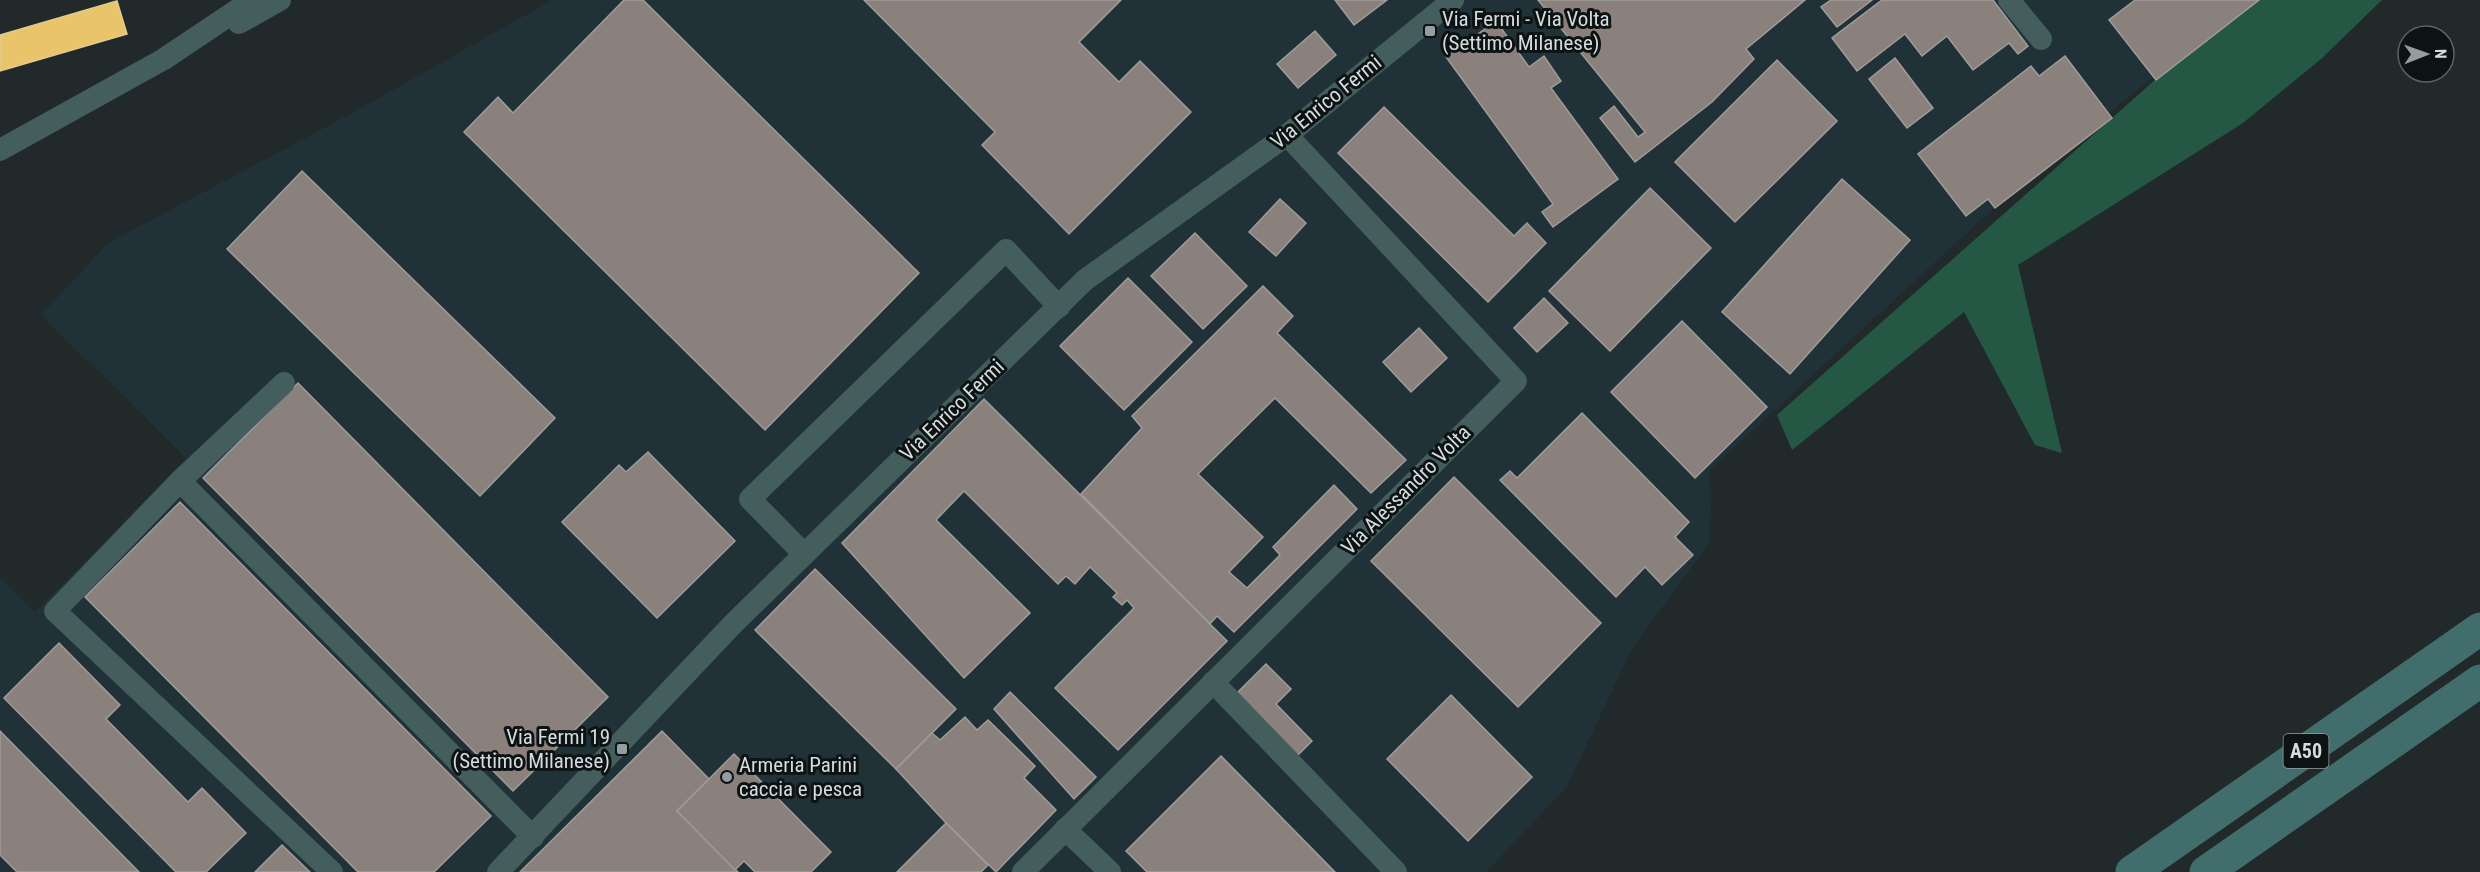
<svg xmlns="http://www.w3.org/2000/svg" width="2480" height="872" viewBox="0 0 2480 872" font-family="'Roboto Condensed',sans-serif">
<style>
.built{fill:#203137}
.forest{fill:#245844}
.homes{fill:#e9c46a;stroke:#e3cb8d;stroke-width:1.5}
.industry{fill:#8a817c;stroke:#a09c9a;stroke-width:1.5}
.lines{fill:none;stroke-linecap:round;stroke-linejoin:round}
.minor{stroke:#435e5d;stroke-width:22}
.highway{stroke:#416e6d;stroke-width:33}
.poi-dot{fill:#969da0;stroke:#0d1213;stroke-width:2}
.labels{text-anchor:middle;stroke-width:6;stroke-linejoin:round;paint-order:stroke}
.shield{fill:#0d1213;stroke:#999fa2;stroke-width:1.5}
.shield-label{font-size:20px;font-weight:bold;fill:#d5dcdf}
.poi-label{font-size:21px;fill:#d5dcdf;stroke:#0d1213;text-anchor:start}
.street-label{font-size:21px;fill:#d5dcdf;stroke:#0d1213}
</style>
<rect width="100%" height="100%" fill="#22292a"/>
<polygon class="built" points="552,0 2251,0 2020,184 1710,470 1711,509 1709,543 1632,649 1566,788 1486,872 0,872 0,577 35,612 186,458 41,315 108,243 354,112"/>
<polygon class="forest" points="2245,0 2382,0 2321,59 2243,123 2018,265 2062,453 2035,445 1964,312 1792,450 1777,415"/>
<polygon class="homes" points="117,1 127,34 0,71 0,35"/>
<g class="industry">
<polygon points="624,0 643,0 919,273 765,430 464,132 498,97 513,113"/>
<polygon points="864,0 1121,0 1079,42 1119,82 1140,61 1191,112 1069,234 982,145 995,132"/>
<polygon points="1335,0 1387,0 1354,25"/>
<polygon points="1538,0 1805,0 1746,49 1754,59 1712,102 1635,162 1600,118 1614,106 1638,137 1645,132"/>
<polygon points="1831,0 1872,0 1837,27 1821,7"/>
<polygon points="1882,0 1993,0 2028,46 2018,54 2009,43 1973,70 1947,36 1922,56 1905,34 1857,71 1832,38"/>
<polygon points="2135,0 2259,0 2156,80 2109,20"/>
<polygon points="1496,21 1529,67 1544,56 1561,81 1551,88 1618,179 1553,227 1542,212 1553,204 1446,57"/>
<polygon points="1315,31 1336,55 1298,88 1277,64"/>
<polygon points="2065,56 2112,118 1995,208 1988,199 1966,216 1918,154 2031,66 2039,76"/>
<polygon points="1895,58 1933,108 1907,128 1869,79"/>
<polygon points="1777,60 1837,121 1735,222 1675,162"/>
<polygon points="1384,107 1514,236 1527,223 1546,243 1488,302 1338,153"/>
<polygon points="302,171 555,418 480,496 227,249"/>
<polygon points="1842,179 1910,240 1790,374 1722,312"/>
<polygon points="1650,188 1711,248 1610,351 1549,291"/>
<polygon points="1280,199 1306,223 1276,256 1249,232"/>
<polygon points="1195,233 1247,286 1203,329 1151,276"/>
<polygon points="1128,278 1192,342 1124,410 1060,346"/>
<polygon points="1263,286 1293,316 1277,333 1406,460 1371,493 1275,398 1198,474 1263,537 1229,572 1247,588 1280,555 1273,547 1334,485 1357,509 1234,632 1217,616 1210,624 1081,494 1142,428 1132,416"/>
<polygon points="1544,298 1568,323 1537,352 1514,328"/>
<polygon points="1682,321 1767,407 1695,478 1611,392"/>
<polygon points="1419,328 1447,358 1411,392 1383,362"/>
<polygon points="298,383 608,697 513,791 203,478"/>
<polygon points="984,399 1227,641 1118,750 1055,688 1134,608 1127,600 1122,605 1113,597 1117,593 1090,567 1075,584 1066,576 1058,584 964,491 936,520 1030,613 964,678 842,543"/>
<polygon points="1582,413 1689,522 1675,537 1693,555 1662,585 1645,567 1616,597 1500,480 1510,471 1517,478"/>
<polygon points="648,452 735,541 657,618 562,522 619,465 626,472"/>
<polygon points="1454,477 1601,623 1518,707 1371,561"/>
<polygon points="180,502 491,816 434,872 358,872 85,597"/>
<polygon points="815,569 956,709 896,769 755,630"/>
<polygon points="59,643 120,705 106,719 188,802 202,788 246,833 206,872 176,872 4,698"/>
<polygon points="1266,664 1291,689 1276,704 1312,741 1297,756 1236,694"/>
<polygon points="1010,692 1096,777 1074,799 994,709"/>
<polygon points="1451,695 1532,777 1468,841 1387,759"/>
<polygon points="965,717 977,730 988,720 1035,766 1024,778 1056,810 996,872 946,823 896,769 932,733 940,740"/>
<polygon points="0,731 139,872 17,872 0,855"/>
<polygon points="662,731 709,779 677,811 738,872 520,872"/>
<polygon points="734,754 831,852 811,872 755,872 744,861 735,870 677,811"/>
<polygon points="1221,756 1335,872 1147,872 1126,851"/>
<polygon points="946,823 988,865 981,872 897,872"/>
<polygon points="282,845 310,872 255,872"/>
</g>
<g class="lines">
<g class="minor">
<polyline points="2009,0 2041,39"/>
<polyline points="239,23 280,0"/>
<polyline points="0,150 164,59 252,0"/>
<polyline points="180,481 284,383"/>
<polyline points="804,554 750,499 1006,250 1059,307"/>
<polyline points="1213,682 1396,872"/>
<polyline points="1065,829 1110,872"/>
<polyline points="332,872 55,611 180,481 533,837"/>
<polyline points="498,872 733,624 1085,280 1287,135 1453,0"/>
<polyline points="1023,872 1516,381 1287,135"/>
</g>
<g class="highway">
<polyline points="2132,872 2480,629"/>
<polyline points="2206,872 2480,681"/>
</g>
</g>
<g class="poi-dot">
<rect x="1424" y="25" width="12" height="12" rx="3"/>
<rect x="616" y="743" width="12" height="12" rx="3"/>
<circle cx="727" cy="777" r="6"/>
</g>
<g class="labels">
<rect class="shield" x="2283.5" y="734" width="45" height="34" rx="4.5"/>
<g class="shield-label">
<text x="2306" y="758">A50</text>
</g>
<g class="poi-label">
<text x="1442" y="26">Via Fermi - Via Volta<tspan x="1442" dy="24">(Settimo Milanese)</tspan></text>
<text x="610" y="744" text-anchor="end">Via Fermi 19<tspan x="610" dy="24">(Settimo Milanese)</tspan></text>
<text x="739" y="772">Armeria Parini<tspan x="739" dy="24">caccia e pesca</tspan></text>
</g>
<g class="street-label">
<text transform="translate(1326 102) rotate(-39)" y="7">Via Enrico Fermi</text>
<text transform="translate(952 410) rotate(-44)" y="7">Via Enrico Fermi</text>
<text transform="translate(1406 490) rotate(-45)" y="7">Via Alessandro Volta</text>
</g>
</g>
<g transform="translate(2426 54) rotate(89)"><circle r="28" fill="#0d1213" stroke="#5d6365" stroke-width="1.5"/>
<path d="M0-4.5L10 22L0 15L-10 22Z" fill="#969da0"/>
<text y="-9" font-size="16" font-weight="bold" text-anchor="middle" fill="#d5dcdf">N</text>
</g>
</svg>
